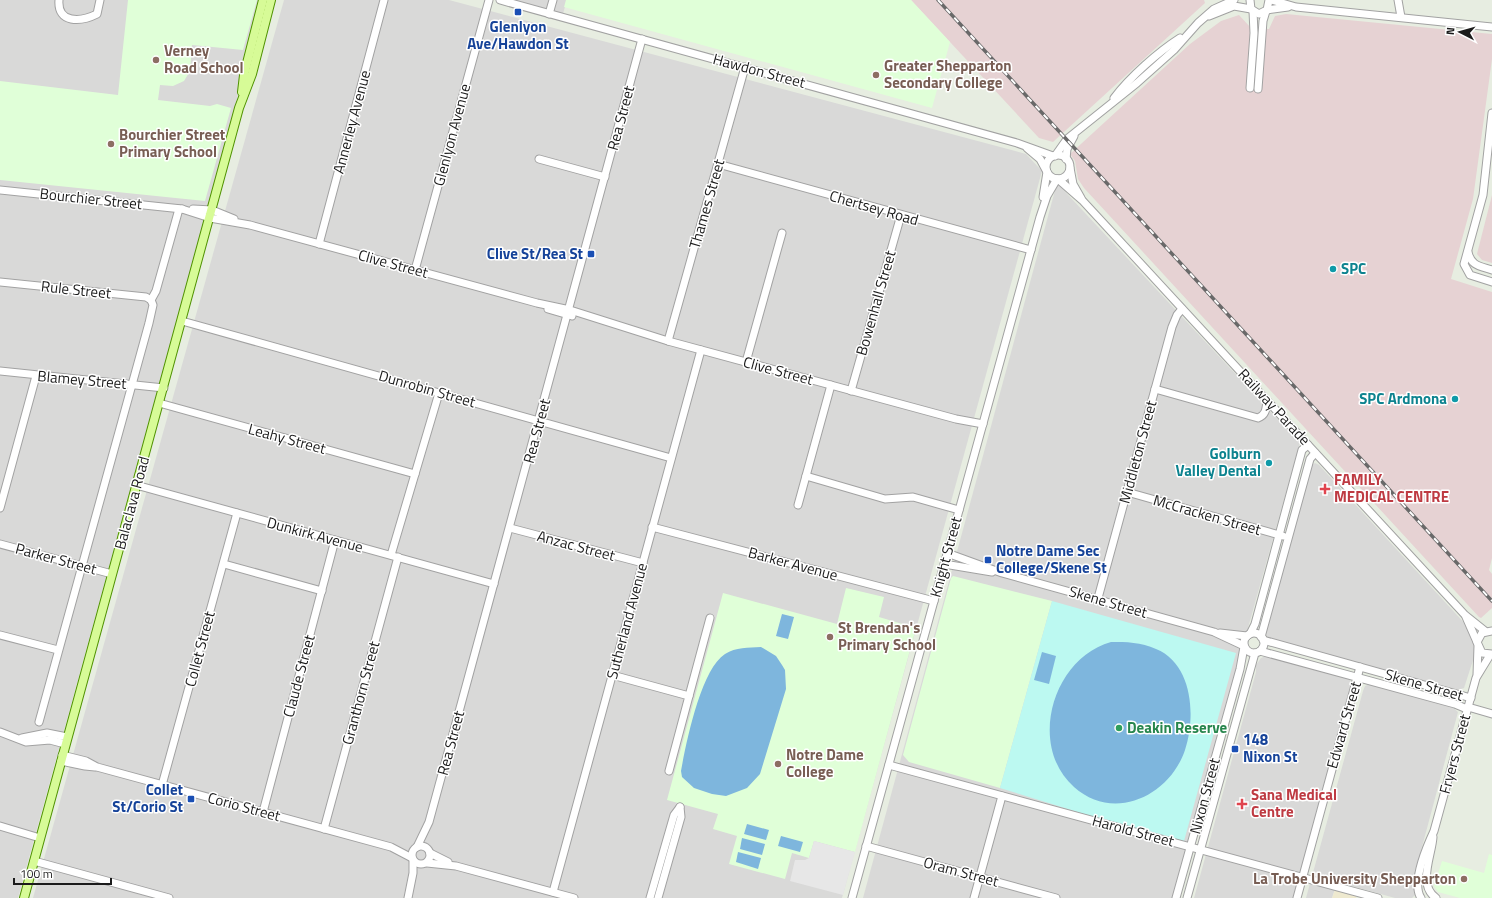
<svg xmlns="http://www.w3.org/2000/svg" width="1492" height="898" viewBox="0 0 1492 898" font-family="'Titillium Web',sans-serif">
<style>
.residential{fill:#d9d9d8}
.commercial{fill:#eee9cf}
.industrial{fill:#e6d2d3}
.education{fill:#e0ffd8}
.park{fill:#bcf9f1}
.pitch{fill:#7eb6dd}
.parking{fill:#e7e7e7}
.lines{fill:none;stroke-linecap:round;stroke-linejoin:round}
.minor-casing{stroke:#a2a2a2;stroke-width:9}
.major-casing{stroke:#4f9200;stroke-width:10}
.minor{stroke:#fff;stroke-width:7}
.major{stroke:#d7fb97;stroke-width:8}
.rail-casing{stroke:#696969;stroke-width:3.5}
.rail{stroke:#fff;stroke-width:2;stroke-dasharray:6;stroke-linecap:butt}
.transit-dot{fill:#1a4fb4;stroke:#fff;stroke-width:1.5}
.education-dot{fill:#8d6e63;stroke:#fff;stroke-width:1.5}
.culture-dot{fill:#0f9aa8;stroke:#fff;stroke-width:1.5}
.health-dot{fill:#e0444e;stroke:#fff;stroke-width:1.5}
.leisure-dot{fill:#2e9e5b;stroke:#fff;stroke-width:1.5}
.labels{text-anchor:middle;stroke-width:3;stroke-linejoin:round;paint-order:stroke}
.transit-label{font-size:15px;font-weight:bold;fill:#164399;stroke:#fff;text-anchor:end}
.education-label{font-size:15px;font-weight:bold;fill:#785e54;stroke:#fff;text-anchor:start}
.street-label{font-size:15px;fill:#1b1b1b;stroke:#fff}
.culture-label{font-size:15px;font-weight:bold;fill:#0d838f;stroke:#fff;text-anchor:end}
.health-label{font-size:15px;font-weight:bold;fill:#be3a42;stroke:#fff;text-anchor:start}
.leisure-label{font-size:15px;font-weight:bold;fill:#27864d;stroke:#fff;text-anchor:start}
</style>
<rect width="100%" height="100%" fill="#e7ede1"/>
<g class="residential">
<polygon points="0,0 260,0 234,112 18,898 0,898"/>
<polygon points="284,0 449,0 1026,154 1042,171 842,898 33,898"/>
<polygon points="511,0 567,0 562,17"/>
<polygon points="1057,183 1300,443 1172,898 863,898"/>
<polygon points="1315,463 1319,465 1468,627 1473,635 1476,651 1464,688 1458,690 1269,639 1267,636 1264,629 1311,466"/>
<polygon points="1268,655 1349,679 1353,684 1294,898 1194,898 1256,672 1256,665 1261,658"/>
<polygon points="1370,684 1452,707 1458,712 1414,877 1415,895 1412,898 1395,898 1337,882 1332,898 1306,898 1363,691 1365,686"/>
</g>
<polygon class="commercial" points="1335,890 1356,896 1356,898 1332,898"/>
<g class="industrial">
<polygon points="911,0 1204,0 1205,3 1053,142 1039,138"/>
<polygon points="1286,14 1492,34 1492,59 1473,199 1451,279 1492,292 1492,558 1489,570 1492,574 1492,608 1481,618 1479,617 1084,188 1078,179 1075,161 1070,154 1190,44 1221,21 1239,15 1251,28 1269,29 1275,16"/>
<polygon points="1492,195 1492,263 1482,260 1477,254"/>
</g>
<g class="education">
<polygon points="128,0 257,0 243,50 192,45 190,71 184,81 173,86 160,85 158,100 210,106 217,104 231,108 205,201 0,180 0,81 118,95"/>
<polygon points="566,0 911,0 950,42 932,108 564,7"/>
<polygon points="953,576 1052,601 1000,788 909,762 903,755 951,578"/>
<polygon points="846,588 884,597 879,617 916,628 855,852 814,841 809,858 792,853 785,879 729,864 737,836 713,829 718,814 667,800 723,593 837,624"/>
<polygon points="1489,854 1492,855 1492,898 1460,898 1438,892 1434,886 1442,861 1484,873"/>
</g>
<polygon class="park" points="1052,601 1236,653 1184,841 1094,817 1000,788"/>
<g class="pitch">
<polygon points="782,614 794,617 788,639 776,636"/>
<path d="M1111,642C1126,642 1141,642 1156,649C1193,664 1196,717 1185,750C1169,797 1113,822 1074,787C1027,745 1053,658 1111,642Z"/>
<path d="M761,647L776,656L782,665L785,670L786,689L760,774L747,788L726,796L712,794L694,788L682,777L681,771C686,743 701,669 725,654C736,647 748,648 761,647Z"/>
<polygon points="1042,652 1056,656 1049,684 1034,680"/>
<polygon points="747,824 769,830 766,840 744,834"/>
<polygon points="781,836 803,842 800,852 778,846"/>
<polygon points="742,838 765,844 762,855 740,849"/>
<polygon points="738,852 761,858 758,869 736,862"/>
</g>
<polygon class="parking" points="814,841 855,852 843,895 790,881 795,860 805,860 809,858"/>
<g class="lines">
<defs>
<g id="minor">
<path d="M59,0C57,24 81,22 97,14L100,0"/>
<polyline points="500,0 1017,143 1053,156"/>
<polyline points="1250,0 1251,9 1259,14 1267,10 1269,0"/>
<polyline points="1271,0 1296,7 1492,27"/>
<polyline points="1398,0 1401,17"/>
<polyline points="1267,10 1288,7"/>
<polyline points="549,14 553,0"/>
<polyline points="1209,16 1234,6 1251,9"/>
<polyline points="1250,88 1254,33 1253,11"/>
<polyline points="1258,89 1263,21 1266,11"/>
<path d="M1114,98C1130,77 1158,52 1180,38"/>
<polyline points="1492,113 1483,195 1464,264 1470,275 1492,282"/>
<polyline points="1027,148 1040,159 1046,170"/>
<circle cx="1058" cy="167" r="12"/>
<polyline points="1055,156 1067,139 1137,83 1174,50 1198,23 1214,9 1234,0"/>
<polyline points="539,159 605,177"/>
<polyline points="1066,159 1067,149 1074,136"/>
<polyline points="718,164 1031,250"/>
<polyline points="1070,168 1073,184 1081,198"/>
<polyline points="1058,179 1082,200 1465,615 1485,631"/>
<polyline points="0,190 182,209"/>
<polyline points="1043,197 1047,172"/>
<polyline points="182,209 210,218 250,225 537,303 570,310 668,341 956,419 983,424"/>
<polyline points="193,209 212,210 234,219"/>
<polyline points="319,244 384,0"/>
<path d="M1468,252C1471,266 1480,266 1492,270"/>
<polyline points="415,270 489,0"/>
<polyline points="0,282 146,297 151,300"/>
<polyline points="548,309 572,316"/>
<polyline points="182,321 671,458"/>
<polyline points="668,341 745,67"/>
<polyline points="746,362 782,233"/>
<polyline points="0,371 164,388"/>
<path d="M1155,389L1258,418C1266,415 1266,409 1267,401"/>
<polyline points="851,391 901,215"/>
<polyline points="159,403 415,474"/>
<polyline points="806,476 885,499 913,497 959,510"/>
<polyline points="136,485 494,584"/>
<polyline points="1127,492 1283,536"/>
<polyline points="798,505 831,385"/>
<polyline points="0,508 36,376"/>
<polyline points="652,527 934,601"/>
<polyline points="510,528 643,563"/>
<polyline points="0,544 112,574"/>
<polyline points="947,553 1002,573 1214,632 1244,646"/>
<polyline points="391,555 439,393"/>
<polyline points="224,564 322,591"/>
<polyline points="944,564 992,572"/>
<polyline points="1098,598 1172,327 1177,315 1182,309"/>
<polyline points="1466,617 1477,642"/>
<polyline points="1492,631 1482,633 1477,642 1482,653 1492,654"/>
<polyline points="1220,633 1247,636"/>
<circle cx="1254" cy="643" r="10"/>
<polyline points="1250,634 1255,624 1302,450 1308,445"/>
<polyline points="0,635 58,650"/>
<polyline points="1261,637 1310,459 1315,453"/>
<polyline points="1263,640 1471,698"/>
<polyline points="1260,651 1455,704 1467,709"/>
<polyline points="612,675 689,696 669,771"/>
<polyline points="1477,675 1478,646"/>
<polyline points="689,696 710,618"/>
<polyline points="1468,707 1492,714"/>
<polyline points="39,722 149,323 153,305 151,300 156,291 179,209"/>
<polyline points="0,732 26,742 50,740 65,744"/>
<polyline points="22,738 47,733 67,737"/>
<polyline points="62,755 86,761 97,767 391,847 412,858"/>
<polyline points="61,761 85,766 95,767"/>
<polyline points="889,765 1378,898"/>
<polyline points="162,785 237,513"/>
<polyline points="263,812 335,540"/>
<polyline points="0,826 40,838"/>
<polyline points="324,829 398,557"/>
<path d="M1433,837C1432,855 1417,885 1436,898"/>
<circle cx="421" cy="855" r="9"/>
<polyline points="866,846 1056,898"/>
<polyline points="417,847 429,822 642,39"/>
<polyline points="430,853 448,862"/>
<polyline points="34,861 169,898"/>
<polyline points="427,863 456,866 574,898"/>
<polyline points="553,892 701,350"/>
<polyline points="408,898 413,873 413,861"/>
<polyline points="650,898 674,815 680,807"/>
<polyline points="658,898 681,817 680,807"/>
<polyline points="852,898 1040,217 1047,196 1057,179"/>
<polyline points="974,898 1002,796"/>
<polyline points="1176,898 1240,669 1244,647"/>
<polyline points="1187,898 1255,653"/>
<polyline points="1297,898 1360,667"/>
<path d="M1421,898C1411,883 1427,846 1434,831L1476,678L1490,655"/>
</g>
<g id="major">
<polyline points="242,92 244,75 263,0"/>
<polyline points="24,898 239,108 252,74 271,0"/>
</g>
</defs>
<use href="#minor" class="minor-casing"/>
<use href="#major" class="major-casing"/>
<use href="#minor" class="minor"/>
<use href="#major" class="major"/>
<defs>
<polyline id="rail" points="938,0 1492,601"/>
</defs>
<use href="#rail" class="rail-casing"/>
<use href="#rail" class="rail"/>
</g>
<g class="transit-dot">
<rect x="514" y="8" width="8" height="8" rx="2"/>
<rect x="587" y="250" width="8" height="8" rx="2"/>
<rect x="984" y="556" width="8" height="8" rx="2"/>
<rect x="1231" y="745" width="8" height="8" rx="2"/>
<rect x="187" y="795" width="8" height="8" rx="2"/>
</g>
<g class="education-dot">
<circle cx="156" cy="60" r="4"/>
<circle cx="876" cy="75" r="4"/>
<circle cx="111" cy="144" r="4"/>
<circle cx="830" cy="637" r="4"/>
<circle cx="778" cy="764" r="4"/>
<circle cx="1464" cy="879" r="4"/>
</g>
<g class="culture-dot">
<circle cx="1333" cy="269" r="4"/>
<circle cx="1455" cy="399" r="4"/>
<circle cx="1269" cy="463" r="4"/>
</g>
<g class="health-dot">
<path d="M1323 483h4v4h4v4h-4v4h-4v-4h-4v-4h4z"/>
<path d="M1240 798h4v4h4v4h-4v4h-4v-4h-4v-4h4z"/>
</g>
<circle class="leisure-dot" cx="1119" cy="728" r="4"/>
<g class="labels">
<g class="transit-label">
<text x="518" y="32" text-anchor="middle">Glenlyon<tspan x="518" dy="17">Ave/Hawdon St</tspan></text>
<text x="583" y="259">Clive St/Rea St</text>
<text x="996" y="556" text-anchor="start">Notre Dame Sec<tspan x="996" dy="17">College/Skene St</tspan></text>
<text x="1243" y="745" text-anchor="start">148<tspan x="1243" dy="17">Nixon St</tspan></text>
<text x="183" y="795">Collet<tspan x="183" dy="17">St/Corio St</tspan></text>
</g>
<g class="education-label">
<text x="164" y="56">Verney<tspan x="164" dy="17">Road School</tspan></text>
<text x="884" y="71">Greater Shepparton<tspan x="884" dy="17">Secondary College</tspan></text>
<text x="119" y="140">Bourchier Street<tspan x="119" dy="17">Primary School</tspan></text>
<text x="838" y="633">St Brendan's<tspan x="838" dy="17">Primary School</tspan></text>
<text x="786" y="760">Notre Dame<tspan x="786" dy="17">College</tspan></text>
<text x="1456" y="884" text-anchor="end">La Trobe University Shepparton</text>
</g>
<g class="street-label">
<text transform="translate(759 71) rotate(15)" y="5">Hawdon Street</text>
<text transform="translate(621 118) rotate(-75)" y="5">Rea Street</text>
<text transform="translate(352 122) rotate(-75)" y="5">Annerley Avenue</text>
<text transform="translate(452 135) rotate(-75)" y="5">Glenlyon Avenue</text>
<text transform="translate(91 199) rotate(6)" y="5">Bourchier Street</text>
<text transform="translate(707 204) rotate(-74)" y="5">Thames Street</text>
<text transform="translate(874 208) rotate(16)" y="5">Chertsey Road</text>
<text transform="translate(393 264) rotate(15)" y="5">Clive Street</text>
<text transform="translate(76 290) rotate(6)" y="5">Rule Street</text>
<text transform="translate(876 303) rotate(-74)" y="5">Bowenhall Street</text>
<text transform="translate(778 371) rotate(15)" y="5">Clive Street</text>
<text transform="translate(82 380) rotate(5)" y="5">Blamey Street</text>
<text transform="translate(427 389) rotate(16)" y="5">Dunrobin Street</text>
<text transform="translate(1274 407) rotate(47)" y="5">Railway Parade</text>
<text transform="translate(537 431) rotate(-75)" y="5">Rea Street</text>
<text transform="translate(287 439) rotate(15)" y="5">Leahy Street</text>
<text transform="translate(1138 452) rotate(-75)" y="5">Middleton Street</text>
<text transform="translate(132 503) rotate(-75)" y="5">Balaclava Road</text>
<text transform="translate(1207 515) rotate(16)" y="5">McCracken Street</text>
<text transform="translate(315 535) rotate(15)" y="5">Dunkirk Avenue</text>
<text transform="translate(576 546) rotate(15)" y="5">Anzac Street</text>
<text transform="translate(946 557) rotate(-75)" y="5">Knight Street</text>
<text transform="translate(56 559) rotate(15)" y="5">Parker Street</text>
<text transform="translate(793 564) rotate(15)" y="5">Barker Avenue</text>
<text transform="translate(1108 602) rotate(16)" y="5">Skene Street</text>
<text transform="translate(627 621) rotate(-75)" y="5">Sutherland Avenue</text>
<text transform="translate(200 649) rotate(-75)" y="5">Collet Street</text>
<text transform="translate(299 676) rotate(-75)" y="5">Claude Street</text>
<text transform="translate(1424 685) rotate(16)" y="5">Skene Street</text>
<text transform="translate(361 693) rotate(-75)" y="5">Granthorn Street</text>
<text transform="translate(1344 725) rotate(-74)" y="5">Edward Street</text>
<text transform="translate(451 743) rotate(-75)" y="5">Rea Street</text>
<text transform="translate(1455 754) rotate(-75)" y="5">Fryers Street</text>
<text transform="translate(1205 796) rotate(-75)" y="5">Nixon Street</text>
<text transform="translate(244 807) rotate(15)" y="5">Corio Street</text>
<text transform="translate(1133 831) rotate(15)" y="5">Harold Street</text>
<text transform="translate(961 872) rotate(15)" y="5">Oram Street</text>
</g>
<g class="culture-label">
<text x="1341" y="274" text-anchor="start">SPC</text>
<text x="1447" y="404">SPC Ardmona</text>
<text x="1261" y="459">Golburn<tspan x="1261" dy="17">Valley Dental</tspan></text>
</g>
<g class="health-label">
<text x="1334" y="485">FAMILY<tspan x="1334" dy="17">MEDICAL CENTRE</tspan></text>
<text x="1251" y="800">Sana Medical<tspan x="1251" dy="17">Centre</tspan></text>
</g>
<g class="leisure-label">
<text x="1127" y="733">Deakin Reserve</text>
</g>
</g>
<g transform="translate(1460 32) rotate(276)" stroke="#ffffff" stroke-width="3" paint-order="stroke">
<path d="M0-3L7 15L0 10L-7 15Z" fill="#1b1b1b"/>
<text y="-6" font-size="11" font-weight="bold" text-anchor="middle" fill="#1b1b1b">N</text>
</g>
<path d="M14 878v6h97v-6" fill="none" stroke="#1b1b1b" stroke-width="2"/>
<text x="20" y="878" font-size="12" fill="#1b1b1b" stroke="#ffffff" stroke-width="3" paint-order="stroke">100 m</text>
</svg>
